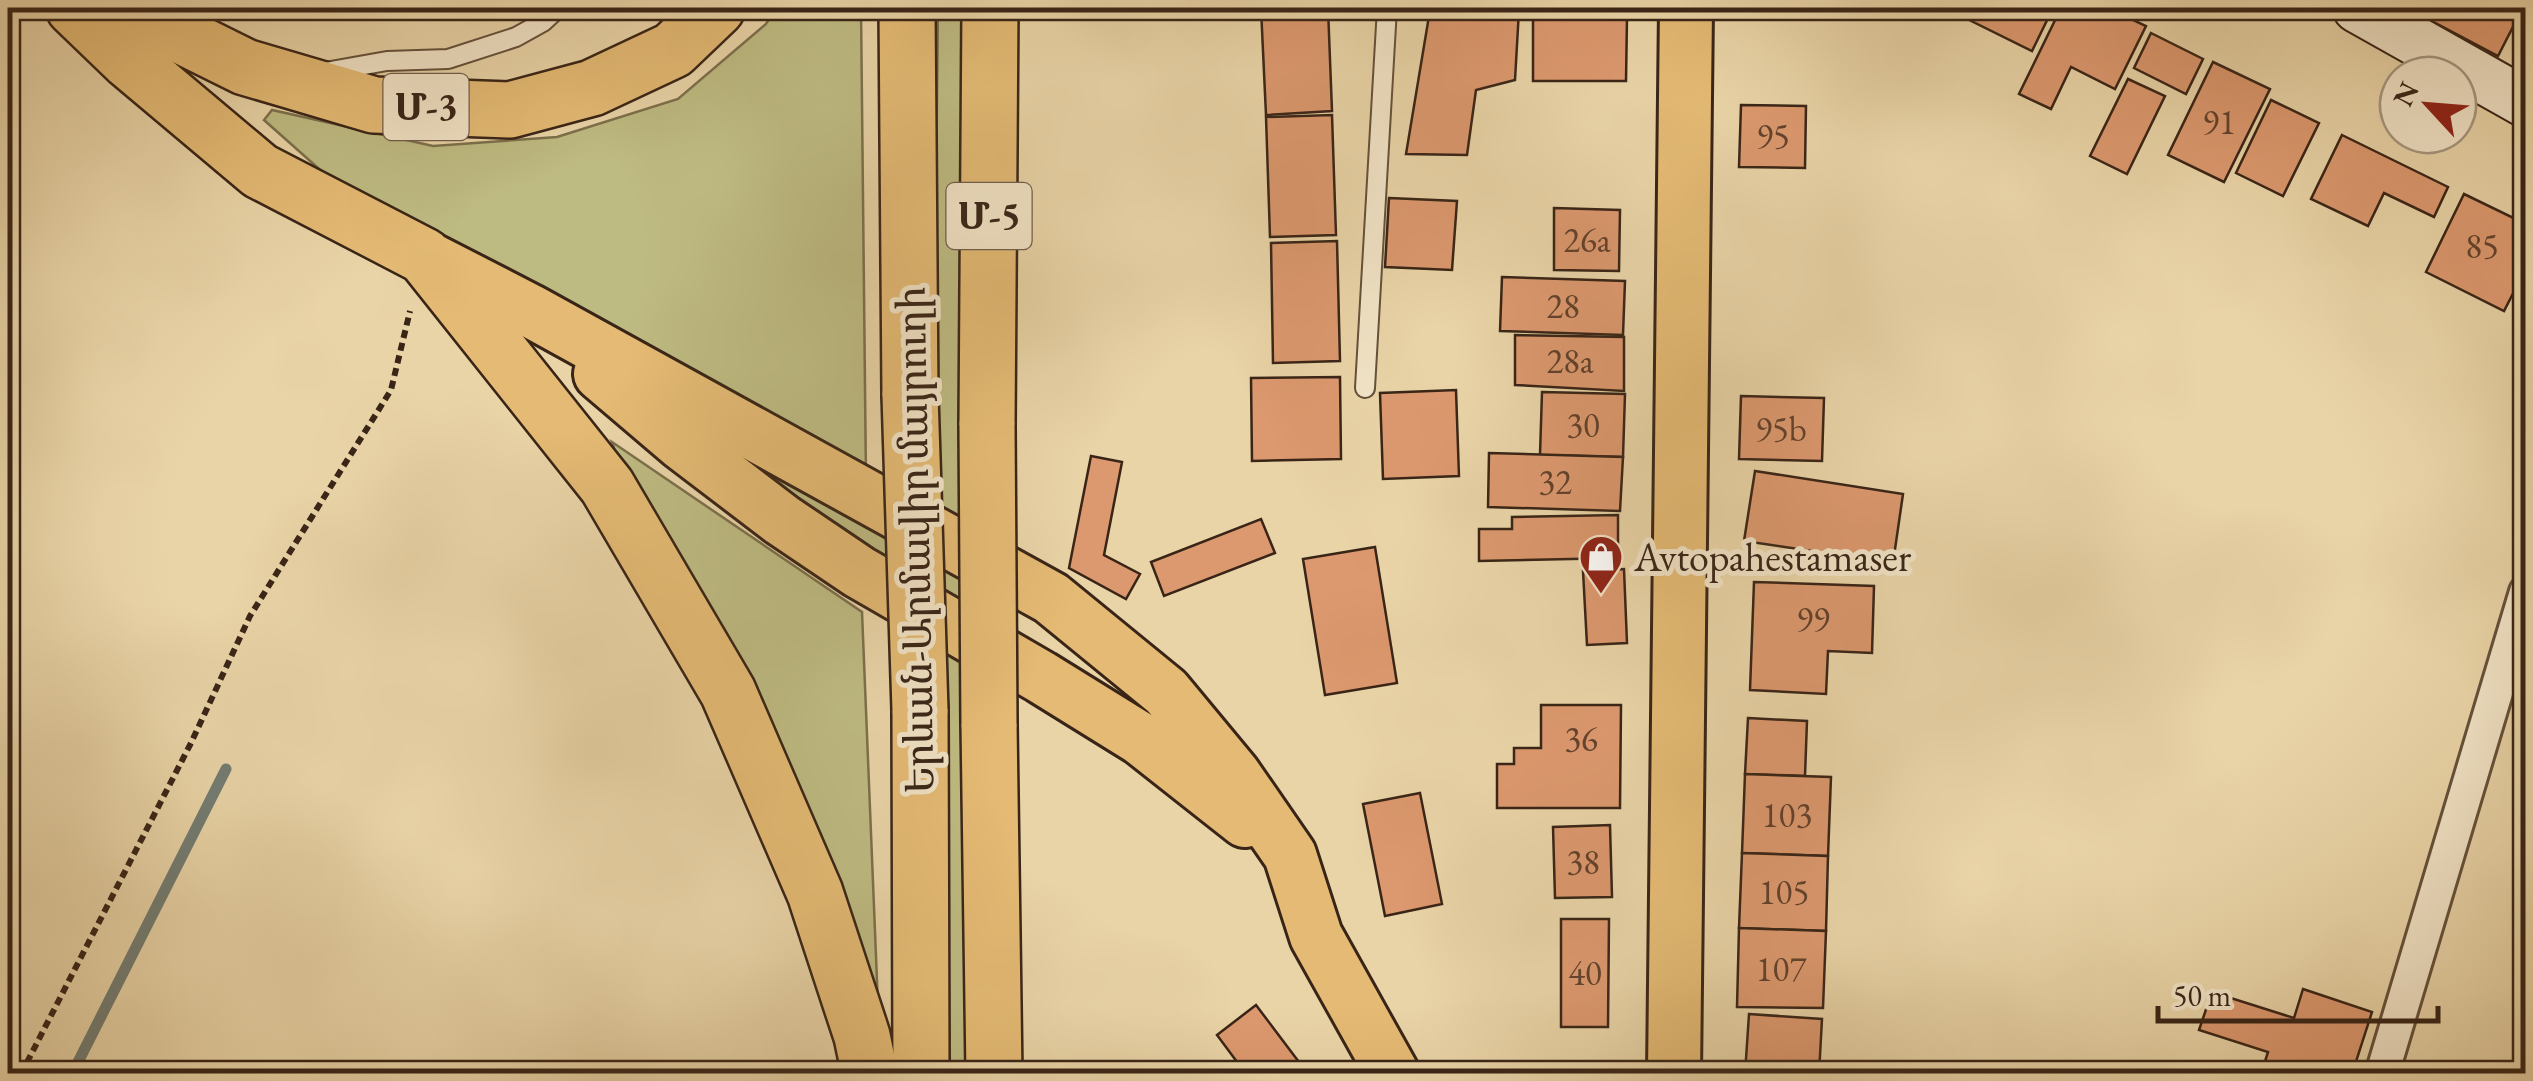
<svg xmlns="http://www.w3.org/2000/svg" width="2533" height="1081" viewBox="0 0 2533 1081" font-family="'EB Garamond','Noto Serif Armenian',serif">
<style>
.green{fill:#bebb82;stroke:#7c704c;stroke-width:2.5}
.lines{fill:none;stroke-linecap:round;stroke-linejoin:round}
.stream{stroke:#737d73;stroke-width:11}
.building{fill:#dc986e;stroke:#392517;stroke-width:2.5}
.lane-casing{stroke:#65513b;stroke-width:22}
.street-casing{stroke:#65513b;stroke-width:38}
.secondary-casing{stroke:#392517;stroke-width:52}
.primary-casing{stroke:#392517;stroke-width:58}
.highway-casing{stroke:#392517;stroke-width:60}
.path{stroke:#392517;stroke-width:6;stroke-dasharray:8 5;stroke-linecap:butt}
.lane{stroke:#f1e3c6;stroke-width:18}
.street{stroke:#f1e3c6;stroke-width:32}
.secondary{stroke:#f1e3c6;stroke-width:48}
.primary{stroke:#e4ba74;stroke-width:52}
.highway{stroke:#e4ba74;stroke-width:55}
.highway-bridge-casing{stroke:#392517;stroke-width:60;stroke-linecap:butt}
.highway-bridge{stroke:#e4ba74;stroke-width:55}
.labels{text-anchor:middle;stroke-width:10;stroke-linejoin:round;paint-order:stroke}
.number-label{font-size:35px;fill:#62422d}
.shield{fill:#f1e3c6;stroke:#705e4c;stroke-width:2.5}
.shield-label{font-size:38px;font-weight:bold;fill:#392517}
.street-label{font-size:40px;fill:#392517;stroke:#f1e3c6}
.poi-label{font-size:40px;fill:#392517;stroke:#f1e3c6;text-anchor:start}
</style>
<rect width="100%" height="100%" fill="#e9d4a7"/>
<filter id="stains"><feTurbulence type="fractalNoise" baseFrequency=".002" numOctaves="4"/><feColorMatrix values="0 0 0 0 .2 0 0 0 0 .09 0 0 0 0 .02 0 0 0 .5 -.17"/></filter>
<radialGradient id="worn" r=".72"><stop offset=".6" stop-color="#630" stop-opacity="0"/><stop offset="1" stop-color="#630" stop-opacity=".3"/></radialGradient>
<g class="green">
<polygon points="776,8 861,8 866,481 363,208 264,120 272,110 433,146 557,137 678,99 766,24"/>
<polygon points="938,8 963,8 976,1074 944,1073 934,357"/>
<polygon points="664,414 897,543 895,572"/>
<polygon points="612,442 862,612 879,1030 629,494"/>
</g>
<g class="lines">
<polyline class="stream" points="72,1074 226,769"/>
</g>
<g class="building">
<polygon points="1261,8 1328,8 1332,111 1266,115"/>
<polygon points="1948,8 2053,8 2032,51 1947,9"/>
<polygon points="2061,8 2108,8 2146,26 2115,89 2071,67 2051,109 2019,94"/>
<polygon points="2413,8 2510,8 2520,13 2498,56 2411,10"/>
<polygon points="1519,10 1515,80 1476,90 1467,155 1406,154 1429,16"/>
<polygon points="1533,17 1627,17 1626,81 1533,81"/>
<polygon points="2151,33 2203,59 2186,94 2134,68"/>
<polygon points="2213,62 2270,89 2224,182 2168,155"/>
<polygon points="2128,79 2165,96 2127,174 2090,156"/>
<polygon points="2271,100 2319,123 2283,196 2236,173"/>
<polygon points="1741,105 1806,106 1805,168 1739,167"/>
<polygon points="1332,115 1336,235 1270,237 1266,117"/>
<polygon points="2342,135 2448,187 2434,217 2384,193 2368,226 2311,199"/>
<polygon points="2464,194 2526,224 2526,268 2504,311 2426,272"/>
<polygon points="1389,198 1457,201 1452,270 1385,267"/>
<polygon points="1554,208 1620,210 1619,271 1554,270"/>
<polygon points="1337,241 1340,361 1273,363 1271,243"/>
<polygon points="1502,277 1625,281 1623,335 1500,331"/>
<polygon points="1515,335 1624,337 1624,391 1515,385"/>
<polygon points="1340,377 1341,459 1252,461 1251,378"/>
<polygon points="1456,390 1459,476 1383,479 1380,393"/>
<polygon points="1542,392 1625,394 1623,457 1540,455"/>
<polygon points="1741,396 1824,398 1822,461 1739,459"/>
<polygon points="1489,453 1623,457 1620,511 1488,507"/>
<polygon points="1091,456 1122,462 1104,555 1140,574 1126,599 1069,568"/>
<polygon points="1755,471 1903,494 1893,563 1744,541"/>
<polygon points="1618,515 1618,558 1479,561 1479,529 1512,529 1512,517"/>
<polygon points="1261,519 1275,553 1164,596 1151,562"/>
<polygon points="1375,547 1397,683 1325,695 1303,559"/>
<polygon points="1624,569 1627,643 1587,645 1583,571"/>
<polygon points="1754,582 1874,586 1872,653 1828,651 1826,694 1750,690"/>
<polygon points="1541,705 1621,705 1620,808 1497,808 1497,764 1514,764 1514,748 1541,748"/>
<polygon points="1748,718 1807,721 1805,776 1745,774"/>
<polygon points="1745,774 1831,777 1828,856 1742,853"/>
<polygon points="1420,793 1442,904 1385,916 1363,804"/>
<polygon points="1610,825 1612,897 1555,898 1553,827"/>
<polygon points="1742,853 1828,856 1826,931 1739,928"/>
<polygon points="1561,919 1609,919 1608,1027 1561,1027"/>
<polygon points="1739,928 1826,931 1823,1008 1737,1007"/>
<polygon points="2303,989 2372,1012 2352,1074 2261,1074 2268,1052 2199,1030 2212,992 2294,1018"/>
<polygon points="1256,1005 1308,1074 1246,1074 1217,1035"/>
<polygon points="1749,1014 1822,1019 1819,1074 1745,1074"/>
</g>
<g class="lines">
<defs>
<g id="lane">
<polyline points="325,72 387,61 448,59 516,37 543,22 558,8"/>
<polyline points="1365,388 1387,8"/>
</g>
<polyline id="street" points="2382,1074 2526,592"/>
<polyline id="secondary" points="2357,8 2526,103"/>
<g id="primary">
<polyline points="424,256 529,310 1051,598 1166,692 1234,774 1290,855 1316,936 1393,1074"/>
<polyline points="600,374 681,443 782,520 859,572 1041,677 1141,739 1245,821"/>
<polyline points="1674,1074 1686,8"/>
</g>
<g id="highway">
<polyline points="74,8 128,60 260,171 424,256 607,486 728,692 815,893 862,1036 870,1074"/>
<polyline points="126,8 245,67 374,105 510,110 592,88 673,50 717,8"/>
<polyline points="907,8 910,395"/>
<polyline points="987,425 990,8"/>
<polyline points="920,710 921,1074"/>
<polyline points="989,724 994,1074"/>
</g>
</defs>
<use href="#lane" class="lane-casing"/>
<use href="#street" class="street-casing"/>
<use href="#secondary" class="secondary-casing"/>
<use href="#primary" class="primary-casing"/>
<use href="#highway" class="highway-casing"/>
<polyline class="path" points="21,1074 191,743 250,616 391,390 410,311"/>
<use href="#lane" class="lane"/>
<use href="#street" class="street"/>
<use href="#secondary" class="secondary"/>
<use href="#primary" class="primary"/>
<use href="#highway" class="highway"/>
<defs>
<g id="highway-bridge">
<polyline points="910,395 920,710"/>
<polyline points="987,425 989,724"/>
</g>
</defs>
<use href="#highway-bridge" class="highway-bridge-casing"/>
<use href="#highway-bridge" class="highway-bridge"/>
</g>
<defs>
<symbol id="shop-pin" viewBox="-11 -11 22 30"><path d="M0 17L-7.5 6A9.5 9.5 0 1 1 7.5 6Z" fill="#8f2418" stroke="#f1e3c6"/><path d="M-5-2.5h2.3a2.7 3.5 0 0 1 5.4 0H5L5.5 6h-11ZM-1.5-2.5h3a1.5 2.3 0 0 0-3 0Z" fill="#fff"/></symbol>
</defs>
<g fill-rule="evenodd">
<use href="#shop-pin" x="1576" y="532" width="50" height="68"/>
</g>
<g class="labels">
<g class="number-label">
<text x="2219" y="134">91</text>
<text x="1773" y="148">95</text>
<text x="1587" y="252">26a</text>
<text x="2482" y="258">85</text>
<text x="1563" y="318">28</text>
<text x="1570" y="373">28a</text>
<text x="1583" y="437">30</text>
<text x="1781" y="441">95b</text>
<text x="1555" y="494">32</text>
<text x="1813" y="631">99</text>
<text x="1581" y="751">36</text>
<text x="1787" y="827">103</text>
<text x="1583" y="874">38</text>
<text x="1784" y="904">105</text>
<text x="1781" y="981">107</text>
<text x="1585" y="985">40</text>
</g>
<g class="shield">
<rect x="383.5" y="74" width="85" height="66" rx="8"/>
<rect x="946.5" y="183" width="85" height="66" rx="8"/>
</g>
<g class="shield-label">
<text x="426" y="120">Մ-3</text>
<text x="989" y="229">Մ-5</text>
</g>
<g class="street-label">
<text transform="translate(915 540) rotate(-91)" y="14">Երևան-Արմավիր մայրուղի</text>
</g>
<g class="poi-label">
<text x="1634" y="571">Avtopahestamaser</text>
</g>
</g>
<rect width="2533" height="1081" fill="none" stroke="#e9d4a7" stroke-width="40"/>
<rect x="10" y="10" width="2513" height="1061" fill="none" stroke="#392517" stroke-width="5"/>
<rect x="20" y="20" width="2493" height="1041" fill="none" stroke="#392517" stroke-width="2.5"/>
<g transform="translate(2428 105) rotate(296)"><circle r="48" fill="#f1e3c6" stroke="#a79780" stroke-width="2.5"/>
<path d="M0-8L18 38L0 25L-18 38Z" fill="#8f2418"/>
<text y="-15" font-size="28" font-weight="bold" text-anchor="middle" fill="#392517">N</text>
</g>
<path d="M2158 1006v15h280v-15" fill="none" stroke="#392517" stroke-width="5"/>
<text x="2173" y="1006" font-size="30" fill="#392517" stroke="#f1e3c6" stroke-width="8" paint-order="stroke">50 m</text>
<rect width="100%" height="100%" filter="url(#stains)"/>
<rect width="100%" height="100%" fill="url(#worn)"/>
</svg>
